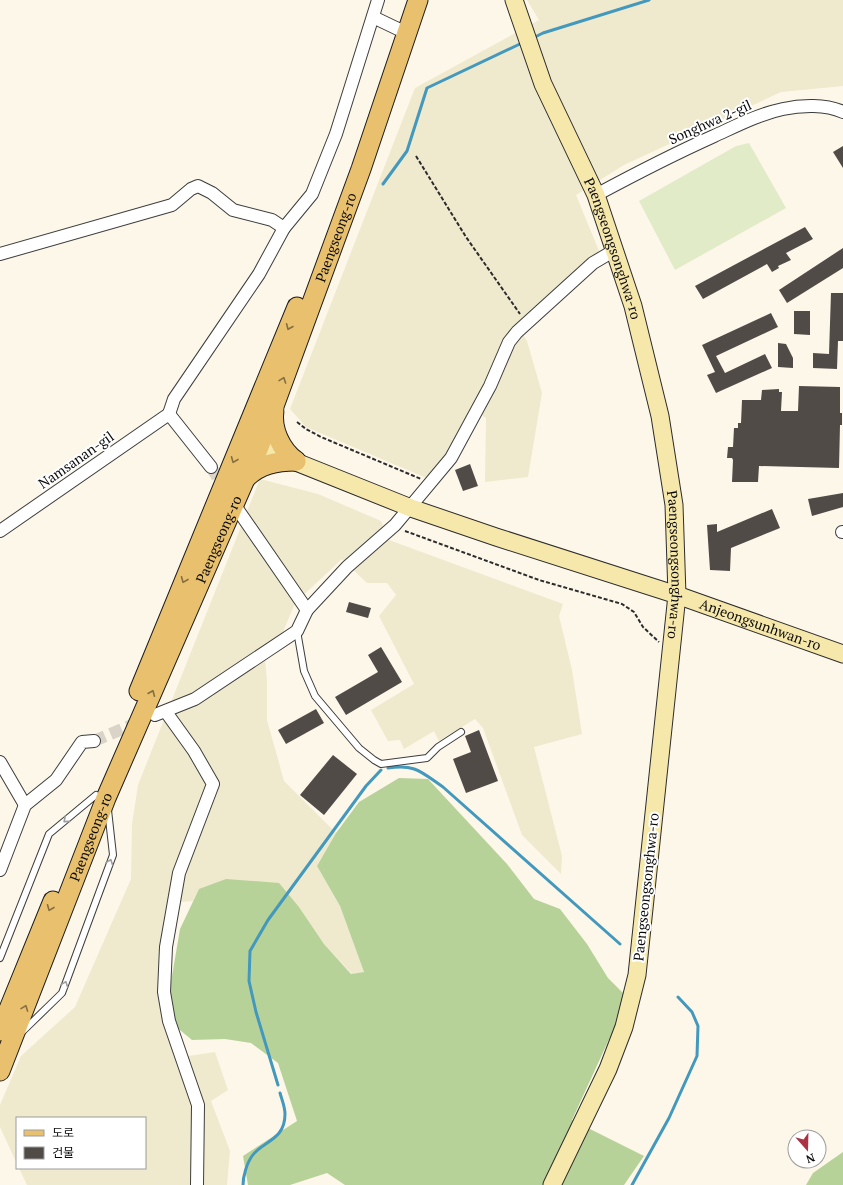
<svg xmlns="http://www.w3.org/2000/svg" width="843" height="1185" viewBox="0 0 843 1185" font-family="'PT Serif','Noto Sans KR',serif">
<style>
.farmland{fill:#efe9cd}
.forest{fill:#b7d299}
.pitch{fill:#e2ebc8}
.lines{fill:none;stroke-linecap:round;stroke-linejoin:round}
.stream{stroke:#4398bd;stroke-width:3}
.building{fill:#514b48}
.street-tunnel{stroke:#d9d3c8;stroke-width:12;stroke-dasharray:12 6;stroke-linecap:butt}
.lane-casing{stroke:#3d3d3d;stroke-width:8}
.street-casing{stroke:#3d3d3d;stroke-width:14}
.secondary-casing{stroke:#2c2c2c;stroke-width:19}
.primary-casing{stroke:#1b1b1b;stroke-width:21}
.path{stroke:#2c2c2c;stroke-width:2;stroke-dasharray:4 2;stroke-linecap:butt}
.lane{stroke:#fff;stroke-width:6}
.street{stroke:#fff;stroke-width:12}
.secondary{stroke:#f6e7ab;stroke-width:17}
.primary{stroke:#e9c06d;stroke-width:19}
.oneway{stroke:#856e40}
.oneway2{stroke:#9d9d9d}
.labels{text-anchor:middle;stroke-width:4;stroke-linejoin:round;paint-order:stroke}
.street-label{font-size:14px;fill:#0a0a0a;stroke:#fff}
</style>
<rect width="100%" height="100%" fill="#fdf7e9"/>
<g class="farmland">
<polygon points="527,0 843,0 843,86 781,92 624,165 576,195 599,251 517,326 527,341 542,393 528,477 485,482 486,418 475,411 454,445 429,479 306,427 290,409 415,88 539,20"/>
<polygon points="260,479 318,494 381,521 389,540 563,604 559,616 572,670 582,734 534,747 562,856 561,874 522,835 483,728 475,719 439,741 434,731 404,749 400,740 388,741 371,710 414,684 379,616 396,595 387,583 367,583 342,559 295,603 283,632 264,648 267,681 267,720 284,781 336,833 317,866 340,906 364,972 352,974 324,944 299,907 199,889 193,901 168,903 161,951 175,1058 215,1052 228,1090 211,1101 230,1151 227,1185 27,1185 19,1168 145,1168 145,1118 17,1118 17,1164 0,1127 0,1105 21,1056 75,1007 131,879 132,824 138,785"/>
</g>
<g class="forest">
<polygon points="399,778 428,779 507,864 534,899 560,909 587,944 608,978 628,998 572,1120 644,1156 624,1185 345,1185 327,1173 290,1185 248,1185 243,1156 297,1121 278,1063 251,1043 225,1039 192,1040 169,1021 171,982 180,929 199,889 226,879 279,883 299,907 324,944 351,974 364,972 340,906 317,866 336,833 359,802"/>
<polygon points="843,1152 843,1185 806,1185 813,1173"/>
</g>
<polygon class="pitch" points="749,143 786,208 675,270 639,201 736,146"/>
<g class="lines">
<g class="stream">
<polyline points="533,38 543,33 649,0"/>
<polyline points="383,184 407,151 427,88 522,43"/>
<path d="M388,768C416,764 421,772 443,787L620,944"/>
<polyline points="278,1085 256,1012 249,981 250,951 268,920 366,786 381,770"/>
<path d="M243,1185C243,1176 247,1163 252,1156C262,1141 285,1141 285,1114C285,1107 282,1100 280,1093"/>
<polyline points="632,1185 669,1118 697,1056 698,1026 692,1012 678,997"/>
</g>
</g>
<g class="building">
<polygon points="843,146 843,168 833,152"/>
<polygon points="805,227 813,239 786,253 791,260 778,266 779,268 772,272 767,264 703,299 695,286"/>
<polygon points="843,248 843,268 787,303 779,290"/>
<polygon points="831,293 843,293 843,341 838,341 837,369 813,368 813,353 829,354"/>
<polygon points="794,311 810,311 810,335 794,334"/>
<polygon points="771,313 778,327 716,356 725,373 765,354 772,368 716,393 707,375 715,372 702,345"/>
<polygon points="778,343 786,344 793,358 793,368 778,367"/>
<polygon points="799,386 840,387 840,413 842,413 842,425 840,425 839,468 759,466 758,482 732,482 733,460 732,458 727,458 728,447 733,447 734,428 738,428 738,423 741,423 742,400 761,400 762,390 779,389 779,392 782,392 781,411 798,411"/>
<polygon points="470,464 478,486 463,491 455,470"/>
<polygon points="843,493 843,507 812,516 808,499"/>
<polygon points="772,509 780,528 731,548 730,571 710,570 707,525 717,524 717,532"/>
<polygon points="349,602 371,608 368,618 346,612"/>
<polygon points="381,647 402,682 346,715 335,697 378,672 368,655"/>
<polygon points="316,709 324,723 286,744 278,730"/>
<polygon points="479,730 498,781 466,793 453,759 471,752 465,736"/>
<polygon points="333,755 357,774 324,815 300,795"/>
</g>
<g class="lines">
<g class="street-tunnel">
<polyline points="211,467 226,491"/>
<polyline points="94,741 141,721"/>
</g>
<defs>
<g id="lane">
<polyline points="297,631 304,671 315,696 359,748 374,760 381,764 427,758 438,747 461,732"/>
<polyline points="0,958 49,834 96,795"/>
<polyline points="22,1032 62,993 113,855 108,810"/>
</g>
<g id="street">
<polyline points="373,17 398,29"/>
<path d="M596,195C635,174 674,154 714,136C736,126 759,114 783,109C801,105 826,104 843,112"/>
<polyline points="0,254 172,205 191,189 198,186 212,193 233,210 272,220 284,228"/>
<polyline points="169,414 174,399 259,274 284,228 312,194 336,134 378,0"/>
<polyline points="169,414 211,467"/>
<polyline points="238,510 307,610"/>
<polyline points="0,531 169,414"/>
<polyline points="842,532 843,532"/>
<polyline points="166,712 194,751 213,784 179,873 166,947 164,992 169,1021 198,1105 197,1185"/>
<polyline points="155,715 195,699 297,631 307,610 347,567 395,525 451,458 490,386 509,342 517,332 593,263 615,250"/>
<polyline points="0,762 25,805"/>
<polyline points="0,870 25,805 56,780 82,742 94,741"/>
</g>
<g id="secondary">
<path id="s1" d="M514,0L543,84L596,195L633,306L660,416L674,505L677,595L637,975L624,1027L608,1069L552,1185"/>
<path id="s2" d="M246,442L411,508L496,537L677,595L843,654"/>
</g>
<g id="primary">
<path d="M274,410C271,429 281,450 296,461"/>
<path d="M245,479C259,464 277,461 296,461"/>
<polyline points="139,691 297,307"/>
<polyline points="0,1031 53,901"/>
<path id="s3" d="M0,1071L106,798L259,447L361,169L418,0"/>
</g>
</defs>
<use href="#lane" class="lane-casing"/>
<use href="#street" class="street-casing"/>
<use href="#secondary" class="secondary-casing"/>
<use href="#primary" class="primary-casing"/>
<g class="path">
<polyline points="416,156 466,237 520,314"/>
<polyline points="297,422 306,429 321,437 421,479"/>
<polyline points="405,531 539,580 622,604 634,612 643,627 659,642"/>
</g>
<use href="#lane" class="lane"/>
<use href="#street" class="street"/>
<use href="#secondary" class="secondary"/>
<use href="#primary" class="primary"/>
</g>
<defs><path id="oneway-chevron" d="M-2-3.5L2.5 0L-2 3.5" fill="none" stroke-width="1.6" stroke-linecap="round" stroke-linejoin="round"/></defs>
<g class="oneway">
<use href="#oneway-chevron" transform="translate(289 327) rotate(113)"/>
<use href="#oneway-chevron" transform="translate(283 380) rotate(-70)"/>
<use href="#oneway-chevron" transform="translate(234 460) rotate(112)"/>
<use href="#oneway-chevron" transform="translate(184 580) rotate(112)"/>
<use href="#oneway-chevron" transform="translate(152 693) rotate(-67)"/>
<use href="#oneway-chevron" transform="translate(50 908) rotate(112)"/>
<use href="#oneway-chevron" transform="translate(25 1008) rotate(-69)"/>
</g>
<g class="oneway2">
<use href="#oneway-chevron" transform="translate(66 820) rotate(140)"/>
<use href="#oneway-chevron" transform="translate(110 862) rotate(-70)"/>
<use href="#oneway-chevron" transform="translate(65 984) rotate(-70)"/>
</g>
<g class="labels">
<g class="street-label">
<text transform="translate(710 122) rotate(-24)" y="5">Songhwa 2-gil</text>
<text dy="5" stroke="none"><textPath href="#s3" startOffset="899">Paengseong-ro</textPath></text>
<text dy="5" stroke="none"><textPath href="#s1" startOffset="268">Paengseongsonghwa-ro</textPath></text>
<text transform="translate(76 460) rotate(-35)" y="5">Namsanan-gil</text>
<text dy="5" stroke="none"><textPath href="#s3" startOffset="575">Paengseong-ro</textPath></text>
<text dy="5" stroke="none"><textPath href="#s1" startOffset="592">Paengseongsonghwa-ro</textPath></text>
<text dy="5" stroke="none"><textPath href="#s2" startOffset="546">Anjeongsunhwan-ro</textPath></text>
<text dy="5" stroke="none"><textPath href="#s3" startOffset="251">Paengseong-ro</textPath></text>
<text transform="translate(646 887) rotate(-84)" y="5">Paengseongsonghwa-ro</text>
</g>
</g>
<rect x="16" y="1117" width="130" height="52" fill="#ffffff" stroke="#9d9d9d"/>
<rect x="24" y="1130" width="20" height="6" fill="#e9c06d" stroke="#9d9d9d"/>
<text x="52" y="1137" font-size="12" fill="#0a0a0a">도로</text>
<rect x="24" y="1147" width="20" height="12" fill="#514b48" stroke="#9d9d9d"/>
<text x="52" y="1157" font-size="12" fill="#0a0a0a">건물</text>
<g transform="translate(807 1149) rotate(160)"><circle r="19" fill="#ffffff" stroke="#9d9d9d"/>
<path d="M0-3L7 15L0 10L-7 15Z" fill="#aa3243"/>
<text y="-6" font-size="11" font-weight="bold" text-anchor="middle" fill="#0a0a0a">N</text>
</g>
</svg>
